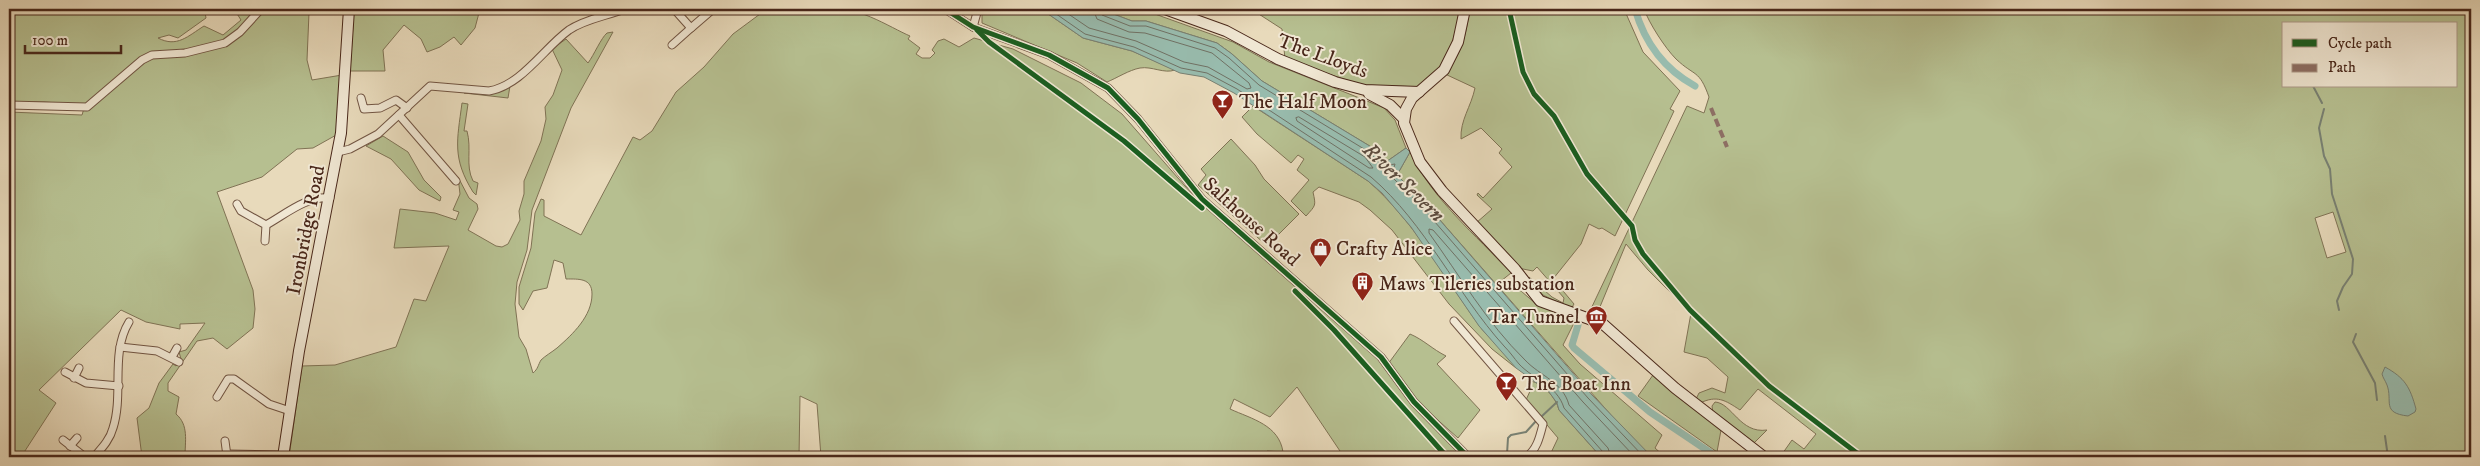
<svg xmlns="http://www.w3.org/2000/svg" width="2480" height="466" viewBox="0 0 2480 466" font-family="'IM FELL DW Pica',serif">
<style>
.green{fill:#b6bf90;stroke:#807355;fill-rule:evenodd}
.water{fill:#98bbad;stroke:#788072}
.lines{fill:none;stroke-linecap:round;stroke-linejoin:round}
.shore{stroke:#707164;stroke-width:1}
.stream{stroke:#788072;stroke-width:2}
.canal{stroke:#98bbad;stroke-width:7}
.street-casing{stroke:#715442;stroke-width:9}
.secondary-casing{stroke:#49271a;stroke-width:12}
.street{stroke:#f0e7d3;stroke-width:7}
.secondary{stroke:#f0e7d3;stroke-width:10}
.quiet{stroke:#8d6e63;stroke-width:4;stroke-dasharray:8 4;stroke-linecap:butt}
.cycleway-casing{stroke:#f0e7d3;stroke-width:8}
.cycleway{stroke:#1b5e20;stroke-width:5}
.labels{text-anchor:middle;stroke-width:4;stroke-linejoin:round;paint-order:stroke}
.street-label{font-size:20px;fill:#49271a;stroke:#f0e7d3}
.poi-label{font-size:20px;fill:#49271a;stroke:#f0e7d3;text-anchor:start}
.water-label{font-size:21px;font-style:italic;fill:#5d4c3f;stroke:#f0e7d3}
</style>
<rect width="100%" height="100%" fill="#e8dabb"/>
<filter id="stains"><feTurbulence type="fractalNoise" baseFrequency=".004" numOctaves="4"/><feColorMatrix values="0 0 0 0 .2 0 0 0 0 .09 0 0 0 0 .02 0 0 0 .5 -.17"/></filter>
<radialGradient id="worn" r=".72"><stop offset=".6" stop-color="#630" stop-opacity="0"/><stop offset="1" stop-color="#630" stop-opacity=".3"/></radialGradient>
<g class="green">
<path d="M9,9H210L205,12L206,18L178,38L169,35L158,38C177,48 188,36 204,26L223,35L241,20L234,9H343L309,13L307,60L312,80L342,75L338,134L313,148L297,149L262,177L217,192L253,290L255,309L253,328L227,349L213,338L197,341L168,383V391L179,397L176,414C189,425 185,441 185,457H142L137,418L149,408L159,383L173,364L176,366L181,359L179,352L186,350L205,323L180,324V329L146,322L121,310L39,390L56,403L21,457H9V112L82,115L85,105L44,102H9Z"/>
<polygon points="354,9 480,9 475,28 461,45 454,37 440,47 427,52 421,39 404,25 383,50 385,71 350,71"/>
<path d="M742,9H761L767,11L774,9H826L832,13C850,1 891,28 910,36L908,39L920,48L916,54L922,58H930L935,53L932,50L938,41L944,39L959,47L974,38L1013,49L1081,83L1122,114L1192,194L1379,360L1415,405L1463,457H1344L1297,387L1270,417L1234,399L1230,409C1252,419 1279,425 1283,452L1267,451L1266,457H821L817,404L800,396L799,457H289L302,366L335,365L396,347L414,299L426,301L449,246L394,248L400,209L435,213L456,220L459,212L453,210L460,194L458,177L469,198L477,204L478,209L468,230L496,246L502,247L508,244L520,220L519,211L524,194V181L541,141L546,119L545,107L553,95L562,70L552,49L566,39L588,63C594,55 601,38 607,33L613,32L571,108L532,210L527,250L517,282L515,304L519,337L526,349L533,373C538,369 538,365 541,360C545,356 552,352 557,348C573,334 592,316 592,294C592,278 579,279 566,279L563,263L554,260L547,288L533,291L523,310L519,304V287L531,248L535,213L541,199L544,200V216L581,235L633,137L640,140L652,131L676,92L704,67L733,34L760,14Z"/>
<path d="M982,9H1041L1083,38L1132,51L1175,70C1164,74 1152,66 1140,68C1129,70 1117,78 1107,82L1077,63L982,23Z"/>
<polygon points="1100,9 1141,9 1233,42 1269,62 1367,101 1384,108 1395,120 1406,148 1386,162 1373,148 1262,81 1232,54 1217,43 1146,21 1132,21"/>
<polygon points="1251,9 1451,9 1461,11 1452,43 1434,78 1423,87 1361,85 1285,59 1282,29"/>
<path d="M1470,9H1624L1643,52L1680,91L1670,109L1674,111L1615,236L1602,228L1599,229L1589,224L1581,244L1553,279L1574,304L1571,309L1543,295L1528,278L1529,277L1552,297L1563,303L1564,298L1537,267L1533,271L1518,268L1476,223L1492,209L1477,195L1478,193L1483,198L1512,167L1499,153L1502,149L1481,128L1461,139C1460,120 1471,107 1475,88L1445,74C1463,51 1465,37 1470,9Z"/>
<path d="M1644,9H2471V457H1780L1792,440L1804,449L1816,434L1758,389L1740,410C1725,400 1717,395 1700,403L1696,399L1699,393L1712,388L1725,393L1728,377L1707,358L1684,352L1691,313L1648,270L1626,244L1597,314L1589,313L1687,106L1704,113L1709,97C1699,69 1695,77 1676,59C1665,48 1649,23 1644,9ZM2284,24H2456V86H2284ZM2333,212L2346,252L2327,258L2315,218Z"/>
<polygon points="510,86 508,98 464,93 493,92"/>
<path d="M462,103L468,104L464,131H467C472,149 465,165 473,181L478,183L476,195L473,192C452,158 457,141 462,103Z"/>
<path d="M1253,106L1368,181C1414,221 1443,275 1478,324C1489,340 1507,351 1516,368L1492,349L1449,304L1392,230L1370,210L1359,202L1319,187L1313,192C1316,206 1316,205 1306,216L1291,201L1309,180L1297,170L1304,159L1298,155L1291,163L1257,134L1242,117Z"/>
<polygon points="383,136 408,152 424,180 441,197 440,201 419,190 391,159 366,146"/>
<polygon points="1231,139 1255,165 1264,179 1299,214 1270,243 1265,244 1198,185 1206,175 1201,169"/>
<path d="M1410,152C1432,199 1476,235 1511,273L1501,281L1521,291L1536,304L1576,319L1563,345L1580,364L1662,435L1655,448L1665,457H1652L1632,439L1425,203L1397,175Z"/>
<path d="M1410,334C1424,340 1432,349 1446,356L1437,364L1480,410L1458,438L1422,406L1388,364Z"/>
<polygon points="1653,375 1721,430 1717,452 1638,396"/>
<path d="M1531,381C1544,384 1556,398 1559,410L1601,457H1549L1558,438L1526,400L1531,389Z"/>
<path d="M1715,402C1732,403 1740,434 1767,430L1753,444L1713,413L1712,406Z"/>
</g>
<g class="water">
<polygon points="1041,9 1100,9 1132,21 1146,21 1217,43 1232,54 1262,81 1373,148 1386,162 1406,148 1410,152 1397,175 1425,203 1592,395 1652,457 1601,457 1559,410 1557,403 1549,392 1516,368 1479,326 1411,227 1382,193 1368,181 1234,93 1204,77 1180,73 1132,51 1083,38"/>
<path d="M2385,367C2405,378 2410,387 2416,409L2415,412L2408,416C2381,413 2393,401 2387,385C2385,380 2383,378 2382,374Z"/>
</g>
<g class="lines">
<g class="shore">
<path d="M1049,9L1085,34L1134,47L1181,68L1207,73L1237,89L1371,177C1426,224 1456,293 1504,346C1510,352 1514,358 1519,364C1534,380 1557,385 1564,408L1603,452L1605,457"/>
<polyline points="1061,9 1089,28 1136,41 1184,62 1208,67 1247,89 1251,88 1249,83 1212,53 1145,33 1129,32 1097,19 1093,9"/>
<polyline points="1100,9 1102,15 1130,26 1146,26 1215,48 1229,58 1259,85 1369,152 1382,166 1395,164 1392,174 1394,179 1421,206 1588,398 1644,457"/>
<polygon points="1299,117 1365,157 1373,168 1369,168 1297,121 1296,118"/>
<path d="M1611,457L1608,448L1569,405C1563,382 1540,376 1525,360C1487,323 1460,276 1429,233V229L1433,230L1583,402L1635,457"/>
</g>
<g class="stream">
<polyline points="2313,86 2322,103"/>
<polyline points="2324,109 2319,128 2324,156 2330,169 2332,194 2353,259 2352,274 2343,287 2337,301 2339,310"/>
<polyline points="2356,334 2353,342 2375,383 2377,400"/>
<polyline points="1541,417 1557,402"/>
<polyline points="2385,436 2388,457"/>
<polyline points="1507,454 1508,438 1511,435 1526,432 1536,421"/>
</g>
<g class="canal">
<path d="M1635,9C1645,44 1664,69 1695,86"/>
<polyline points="1578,325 1572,345 1574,348 1650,412 1717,457"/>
</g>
<defs>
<g id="street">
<polyline points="945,9 973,27 1049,55 1108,88 1138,119 1202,199 1381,357 1414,402 1468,457"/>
<polyline points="973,27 978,9"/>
<polyline points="691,28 713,9"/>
<polyline points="672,45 691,28 674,9"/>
<polyline points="361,98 364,109 380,108 396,100 407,108"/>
<polyline points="9,105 87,107 142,60 152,55 185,53 225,43 240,32 261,9"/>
<polyline points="399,115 456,181"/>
<path d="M338,152L350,149L378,134L430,86L489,91C522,85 543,49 569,30C585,19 607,16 624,9"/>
<polyline points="237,204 241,211 266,225 265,241"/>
<path d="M266,225C286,214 306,196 330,198"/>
<path d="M1454,321L1543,424C1540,436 1537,450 1526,457"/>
<polyline points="120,347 157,351 179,362"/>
<polyline points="172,357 177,348"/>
<polyline points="65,372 86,383 119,386"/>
<polyline points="74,378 79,368"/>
<polyline points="217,397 228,379 234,379 269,404 290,411"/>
<polyline points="63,440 85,457"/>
<polyline points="225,441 227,456"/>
<polyline points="70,446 77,438"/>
<polyline points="227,454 283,455"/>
<path d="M94,457C101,449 110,440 113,428C124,394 110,353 129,322"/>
</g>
<g id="secondary">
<polyline points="1165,9 1226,31 1278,59 1335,82 1365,90 1419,92"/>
<polyline points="1465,9 1458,42 1444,70 1412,98 1406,109 1404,123 1420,162 1442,191 1515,269 1540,301 1603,324 1675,388 1764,457"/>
<polyline points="1369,94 1390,105 1404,119"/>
<polyline points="283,457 299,351 341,133 349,9"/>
</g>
</defs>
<use href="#street" class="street-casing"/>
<use href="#secondary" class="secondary-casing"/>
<use href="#street" class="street"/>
<use href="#secondary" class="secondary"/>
<polyline class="quiet" points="1711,108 1727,147"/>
<defs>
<g id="cycleway">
<polyline points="945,9 973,27 1049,55 1108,88 1138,119 1202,199 1381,357 1414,402 1468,457"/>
<polyline points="1509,9 1523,72 1534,94 1554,116 1587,174 1632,226 1635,240 1643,254 1690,310 1769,386 1862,457"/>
<polyline points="977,30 989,42 1124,141 1202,208"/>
<polyline points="1295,291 1334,330 1447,457"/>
</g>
</defs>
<use href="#cycleway" class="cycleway-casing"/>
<use href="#cycleway" class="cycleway"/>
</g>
<defs>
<symbol id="bar-pin" viewBox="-11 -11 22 30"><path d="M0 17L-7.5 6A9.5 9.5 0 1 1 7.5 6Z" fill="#8f2418" stroke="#f0e7d3"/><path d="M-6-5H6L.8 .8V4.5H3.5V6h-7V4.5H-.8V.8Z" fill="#fff"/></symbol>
<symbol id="shop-pin" viewBox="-11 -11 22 30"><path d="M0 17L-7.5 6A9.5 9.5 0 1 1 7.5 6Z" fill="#8f2418" stroke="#f0e7d3"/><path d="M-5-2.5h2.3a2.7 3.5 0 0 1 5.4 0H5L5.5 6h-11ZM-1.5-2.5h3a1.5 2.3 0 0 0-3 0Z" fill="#fff"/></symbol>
<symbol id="building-pin" viewBox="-11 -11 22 30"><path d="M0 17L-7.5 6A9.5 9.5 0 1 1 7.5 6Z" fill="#8f2418" stroke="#f0e7d3"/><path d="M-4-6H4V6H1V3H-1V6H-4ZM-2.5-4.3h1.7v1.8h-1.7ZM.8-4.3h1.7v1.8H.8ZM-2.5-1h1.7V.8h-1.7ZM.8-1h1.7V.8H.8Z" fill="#fff"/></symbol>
<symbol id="museum-pin" viewBox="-11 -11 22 30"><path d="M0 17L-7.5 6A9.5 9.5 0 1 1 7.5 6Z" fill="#8f2418" stroke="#f0e7d3"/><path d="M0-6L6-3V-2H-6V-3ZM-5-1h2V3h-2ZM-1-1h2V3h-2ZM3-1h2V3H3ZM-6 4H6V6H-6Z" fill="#fff"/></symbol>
</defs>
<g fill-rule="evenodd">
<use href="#bar-pin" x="1210" y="88" width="25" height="34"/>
<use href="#shop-pin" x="1308" y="236" width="25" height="34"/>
<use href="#building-pin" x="1350" y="270" width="25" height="34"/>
<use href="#museum-pin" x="1584" y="304" width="25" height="34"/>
<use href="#bar-pin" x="1494" y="370" width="25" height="34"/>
</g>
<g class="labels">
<g class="street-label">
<text transform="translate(1323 55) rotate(20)" y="7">The Lloyds</text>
<text transform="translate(1252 221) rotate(42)" y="7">Salthouse Road</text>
<text transform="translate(305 230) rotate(-79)" y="7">Ironbridge Road</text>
</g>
<g class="poi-label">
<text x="1239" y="108">The Half Moon</text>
<text x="1336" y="255">Crafty Alice</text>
<text x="1379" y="290">Maws Tileries substation</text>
<text x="1580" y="323" text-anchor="end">Tar Tunnel</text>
<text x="1522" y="390">The Boat Inn</text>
</g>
<g class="water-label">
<text transform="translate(1404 182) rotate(44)" y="7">River Severn</text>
</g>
</g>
<rect width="2480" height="466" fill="none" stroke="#e8dabb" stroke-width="30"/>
<rect x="10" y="10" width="2460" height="446" fill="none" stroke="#49271a" stroke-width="2.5"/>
<rect x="15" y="15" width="2450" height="436" fill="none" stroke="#49271a"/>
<rect x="2282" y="22" width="175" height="65" fill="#f0e7d3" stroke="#ad9a89"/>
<rect x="2292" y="39" width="25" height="8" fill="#1b5e20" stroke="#ad9a89"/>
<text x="2328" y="48" font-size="15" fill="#49271a">Cycle path</text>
<rect x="2292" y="64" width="25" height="8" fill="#8d6e63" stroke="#ad9a89"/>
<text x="2328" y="72" font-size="15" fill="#49271a">Path</text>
<path d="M25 45v8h96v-8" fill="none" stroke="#49271a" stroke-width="2.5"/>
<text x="32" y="45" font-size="15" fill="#49271a" stroke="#f0e7d3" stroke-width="4" paint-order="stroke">100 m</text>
<rect width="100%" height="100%" filter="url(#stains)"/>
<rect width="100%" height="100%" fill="url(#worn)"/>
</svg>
